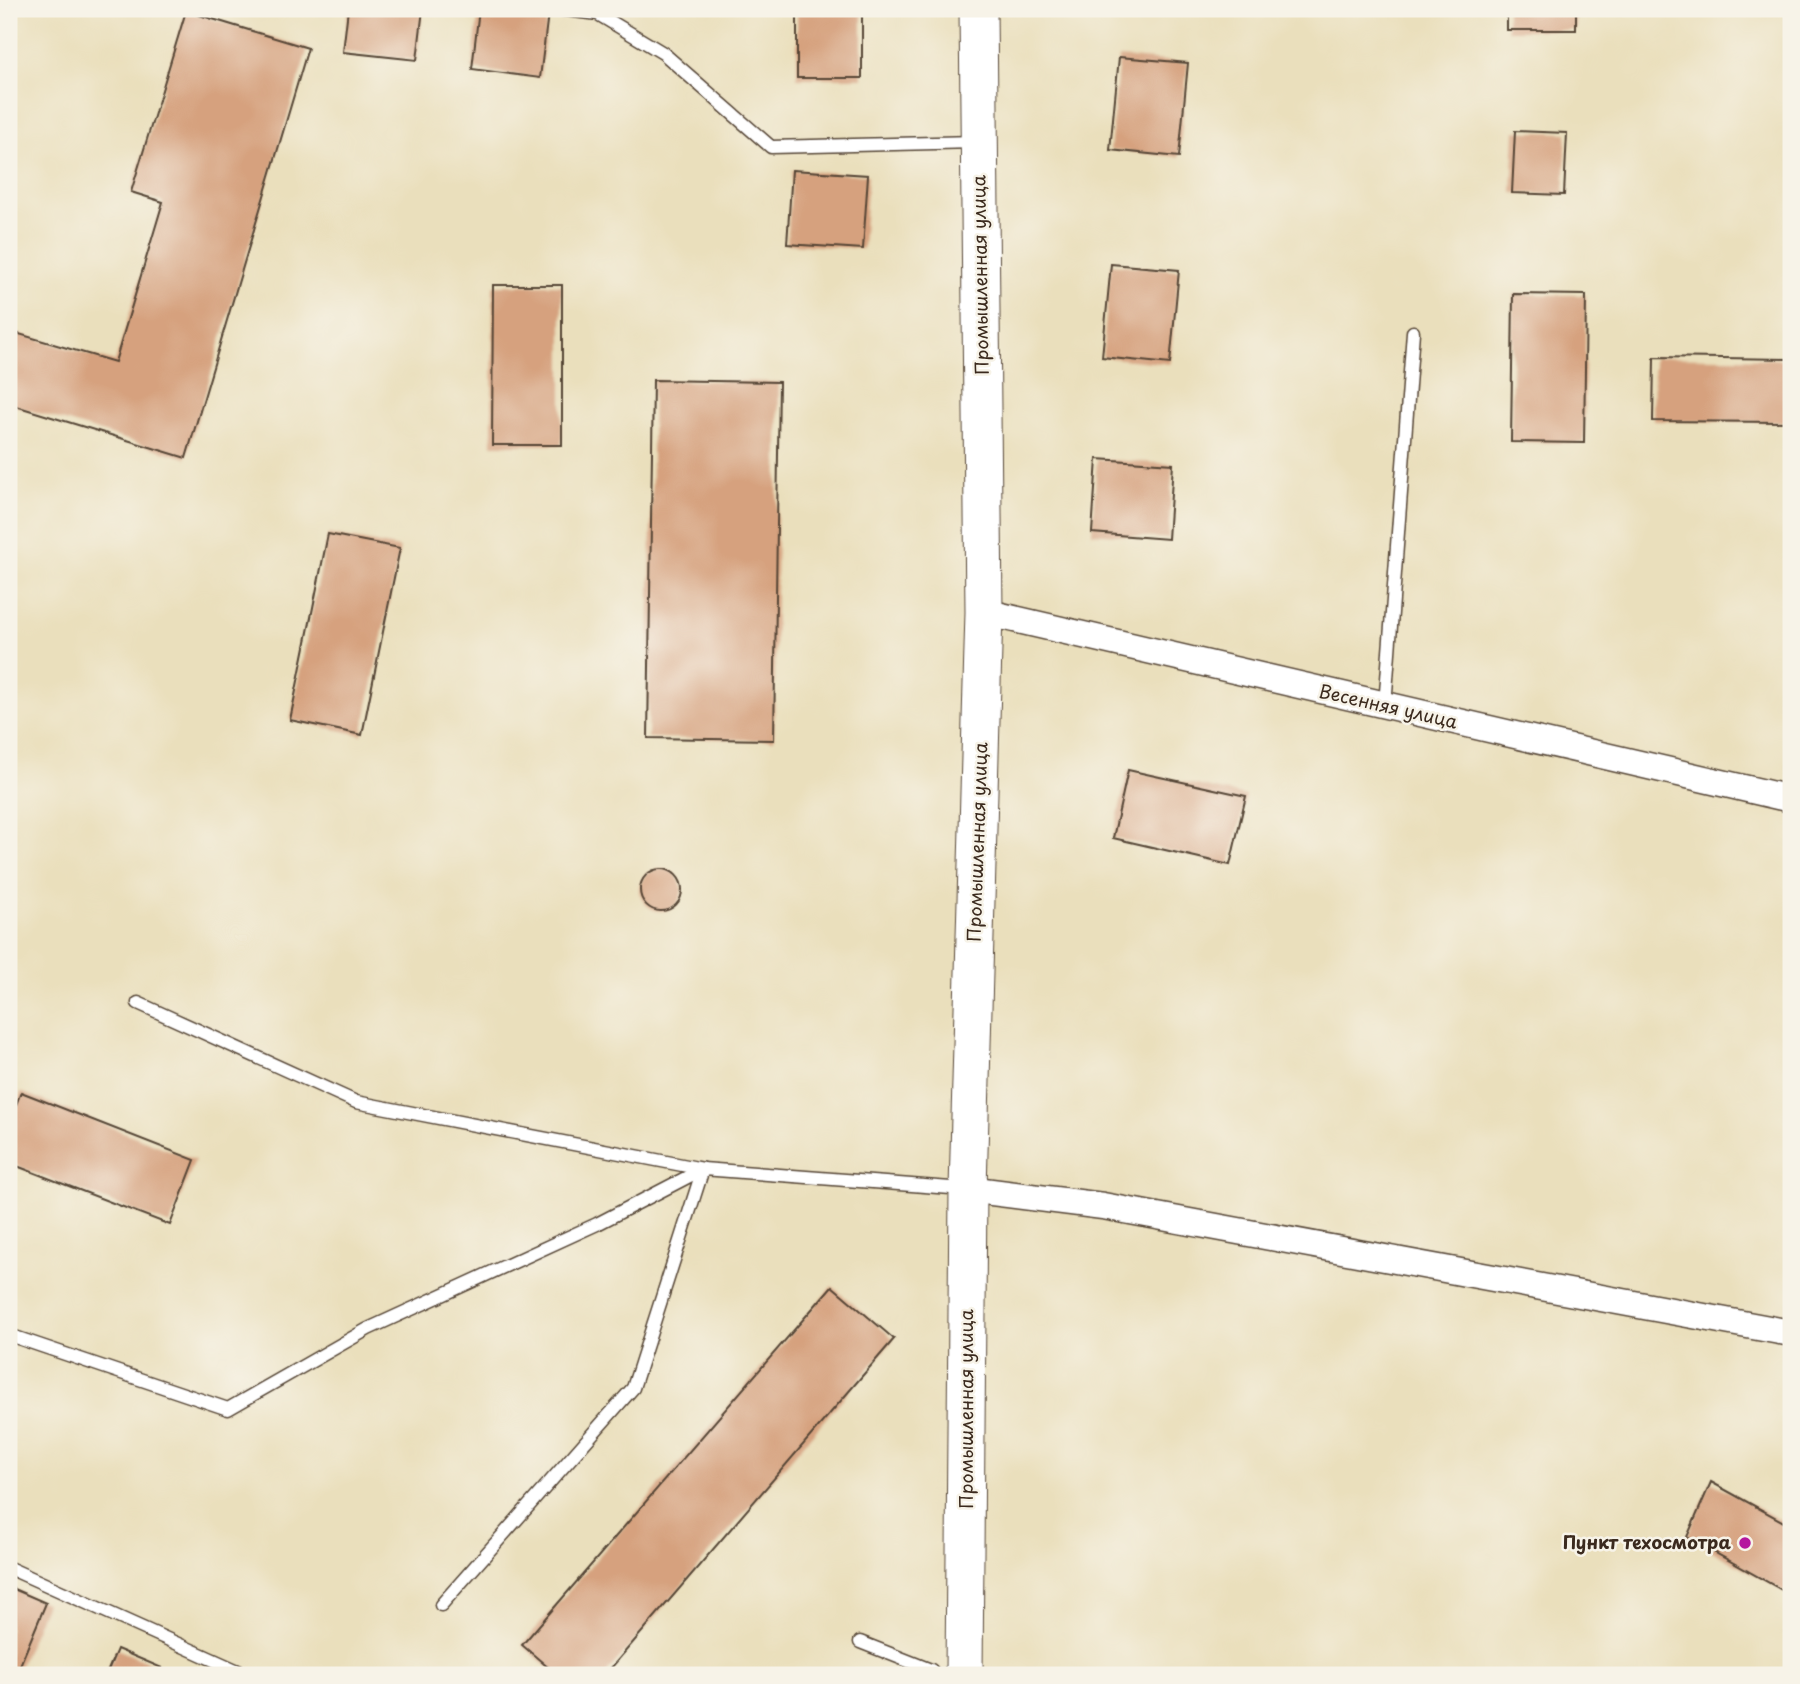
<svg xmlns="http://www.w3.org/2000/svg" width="1800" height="1684" viewBox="0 0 1800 1684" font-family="'Playpen Sans',sans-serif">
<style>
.building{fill:#d6a17e}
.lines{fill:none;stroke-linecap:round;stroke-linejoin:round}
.service-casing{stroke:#554536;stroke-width:15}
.minor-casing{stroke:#554536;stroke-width:29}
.secondary-casing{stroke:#554536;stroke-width:39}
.service{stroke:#fff;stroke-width:12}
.minor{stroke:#fff;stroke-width:26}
.secondary{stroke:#fff;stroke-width:37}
.poi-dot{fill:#b5179e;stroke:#f7f3e8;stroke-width:2.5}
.labels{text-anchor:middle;stroke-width:5;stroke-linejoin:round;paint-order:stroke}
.street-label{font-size:18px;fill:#3b2a1e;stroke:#f7f3e8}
.poi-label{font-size:18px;font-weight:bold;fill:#3b2a1e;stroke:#f7f3e8;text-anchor:end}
</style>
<rect width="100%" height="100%" fill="#f7f3e8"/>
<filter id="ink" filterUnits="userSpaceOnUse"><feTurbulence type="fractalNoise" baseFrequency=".0143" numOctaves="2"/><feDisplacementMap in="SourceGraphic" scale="14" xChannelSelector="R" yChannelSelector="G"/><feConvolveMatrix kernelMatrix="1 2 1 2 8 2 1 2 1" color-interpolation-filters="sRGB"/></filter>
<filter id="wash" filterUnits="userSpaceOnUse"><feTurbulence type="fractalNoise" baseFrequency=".00686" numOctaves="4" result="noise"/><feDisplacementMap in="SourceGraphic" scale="28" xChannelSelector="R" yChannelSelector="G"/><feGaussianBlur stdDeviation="1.57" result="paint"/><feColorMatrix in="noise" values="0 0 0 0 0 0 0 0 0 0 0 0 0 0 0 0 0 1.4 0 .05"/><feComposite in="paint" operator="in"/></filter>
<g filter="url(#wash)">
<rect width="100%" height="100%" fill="#eadfbc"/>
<g id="blocks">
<g class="building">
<polygon points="348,9 423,9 417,60 343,52"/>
<polygon points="479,9 515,9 548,13 540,78 472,69"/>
<rect x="797" y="9" width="65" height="69"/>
<rect x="1507" y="9" width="69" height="21"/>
<polygon points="186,11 308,48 186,458 9,404 9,331 115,362 163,202 131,192"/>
<polygon points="1119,57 1188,63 1179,157 1110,150"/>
<polygon points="1515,131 1567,133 1564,195 1512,193"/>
<polygon points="792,170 868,175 863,249 787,244"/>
<polygon points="1111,264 1179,270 1170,364 1102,357"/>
<polygon points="493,285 562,285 562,445 492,445"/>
<polygon points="1513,294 1586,295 1584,443 1511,442"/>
<polygon points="1654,357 1791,359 1791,422 1653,421"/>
<polygon points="653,380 779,382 774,740 648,738"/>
<polygon points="1097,459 1173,464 1168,539 1092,533"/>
<polygon points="328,534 400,548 362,735 290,720"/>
<polygon points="1128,770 1246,796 1230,865 1113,838"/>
<circle cx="661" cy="890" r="21"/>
<polygon points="21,1092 195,1160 170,1225 9,1163 9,1123"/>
<polygon points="832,1286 894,1339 605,1675 557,1675 522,1645"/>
<polygon points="1711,1482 1791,1526 1791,1549 1787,1557 1791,1559 1791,1595 1687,1537"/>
<polygon points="9,1587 46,1603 16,1675 9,1675"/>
<polygon points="117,1649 162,1668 159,1675 106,1675"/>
</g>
</g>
</g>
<g filter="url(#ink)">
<use href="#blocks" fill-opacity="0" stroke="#554536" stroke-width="2"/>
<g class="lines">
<defs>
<g id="service">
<polyline points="557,9 598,14 663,53 771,147 976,142"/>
<polyline points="1385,706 1413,332"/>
<polyline points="138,1003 356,1102 703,1169 964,1189"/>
<polyline points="9,1335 228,1409 368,1329 597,1224 703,1169"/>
<polyline points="9,1568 247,1675"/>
<polyline points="441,1605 633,1388 703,1169"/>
<polyline points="860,1642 931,1670 935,1675"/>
</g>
<g id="minor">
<polyline points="984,612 1791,799"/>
<polyline points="968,1189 1103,1206 1791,1333"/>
</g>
<polyline id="secondary" points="964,1675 968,1189 984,612 978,9"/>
</defs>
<use href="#service" class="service-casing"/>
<use href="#minor" class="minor-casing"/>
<use href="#secondary" class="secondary-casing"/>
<use href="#service" class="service"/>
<use href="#minor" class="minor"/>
<use href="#secondary" class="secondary"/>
</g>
</g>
<circle class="poi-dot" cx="1745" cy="1543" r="7"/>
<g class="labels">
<g class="street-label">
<text transform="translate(981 275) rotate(-91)" y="6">Промышленная улица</text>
<text transform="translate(1388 707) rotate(13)" y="6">Весенняя улица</text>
<text transform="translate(978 842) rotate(-88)" y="6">Промышленная улица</text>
<text transform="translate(967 1409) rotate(-90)" y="6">Промышленная улица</text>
</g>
<g class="poi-label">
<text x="1731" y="1549">Пункт техосмотра</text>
</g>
</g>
<rect width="1800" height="1684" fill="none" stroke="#f7f3e8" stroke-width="35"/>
</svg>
